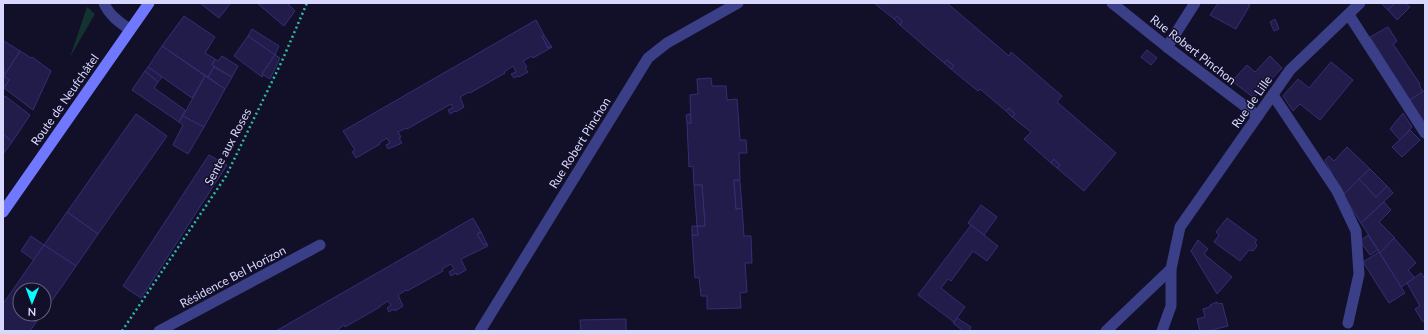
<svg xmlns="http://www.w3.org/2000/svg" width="1428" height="334" viewBox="0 0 1428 334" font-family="Lato,sans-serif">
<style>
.green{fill:#13332f}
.building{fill:#211c4a;stroke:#352e76}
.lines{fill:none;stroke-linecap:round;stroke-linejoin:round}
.path{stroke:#2fbba6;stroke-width:2.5;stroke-dasharray:2 3;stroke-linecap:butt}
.minor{stroke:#3b3f88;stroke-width:11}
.secondary{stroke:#6f78ff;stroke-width:11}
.labels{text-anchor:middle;stroke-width:3;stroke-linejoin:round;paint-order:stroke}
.street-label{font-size:12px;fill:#d8d8ff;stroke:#121029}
</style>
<rect width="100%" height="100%" fill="#121029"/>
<polygon class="green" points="87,7 95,14 70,57"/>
<g class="building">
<polygon points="200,3 229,3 230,4 219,18"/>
<polygon points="257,3 287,3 295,11 284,26"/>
<polygon points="874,3 947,3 1009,56 1011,52 1062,96 1057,102 1116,153 1084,191 1057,168 1060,165 1054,159 1051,163 1024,139 1031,132 1012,117 1015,114 1009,108 1006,111 980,89 978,91 951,69 954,66 947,60 944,63 900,25 902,21 897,16 894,19"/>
<polygon points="1218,3 1246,3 1250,5 1236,29 1210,15"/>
<polygon points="1381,3 1395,3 1388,10"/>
<polygon points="1395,3 1405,3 1410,7 1397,20 1388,10"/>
<polygon points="184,16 215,37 205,53 215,59 212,65 214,67 208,77 162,46"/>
<polygon points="897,16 902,21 900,25 894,19"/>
<polygon points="1275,19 1279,29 1274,31 1270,22"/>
<polygon points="536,20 544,35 542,36 548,48 551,46 552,47 533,58 532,56 523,61 527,67 525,68 528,72 519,77 518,76 514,78 511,74 516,72 513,66 504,72 505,73 470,93 469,92 460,97 464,107 456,112 455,111 450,114 448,110 453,108 451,104 407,129 406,128 398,132 401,137 399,138 402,143 388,149 386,145 390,143 387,138 379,143 380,144 356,158 352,152 355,150 343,131"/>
<polygon points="1388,27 1397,41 1393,44 1420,84 1419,85 1423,92 1410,100 1370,37"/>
<polygon points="252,29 279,46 275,55 248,36"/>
<polygon points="544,35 551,46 548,48 542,36"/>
<polygon points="248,36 275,55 262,74 264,74 262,77 234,56"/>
<polygon points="4,41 20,51 4,76 3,42"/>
<polygon points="162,46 205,76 192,98 148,67"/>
<polygon points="1147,50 1157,58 1151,65 1141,57"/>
<polygon points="20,51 31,58 32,57 51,71 33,110 4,88 9,80 4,76"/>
<polygon points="275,55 280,58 270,79 262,74"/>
<polygon points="222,56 238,66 232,77 212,65 215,59 218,61"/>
<polygon points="1270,56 1282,68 1254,98 1232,81 1247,65 1255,72"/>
<polygon points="947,60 954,66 951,69 944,63"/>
<polygon points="1331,62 1353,80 1320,120 1300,104 1293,111 1283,96 1298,79 1309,88"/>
<polygon points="148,67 162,77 158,82 145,71"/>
<polygon points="214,67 232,77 225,89 208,77"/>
<polygon points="145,71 158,82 154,88 185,110 179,122 132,90"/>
<polygon points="3,75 9,80 4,88 3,87"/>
<polygon points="205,76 225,89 204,127 183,116"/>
<polygon points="711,78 712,86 726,86 727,100 737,99 740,140 746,140 747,153 739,153 740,180 734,180 736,209 742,208 744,236 751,236 752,263 745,263 747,292 740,293 741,308 707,309 707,296 701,296 699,277 695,278 692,235 698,235 697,226 705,226 702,185 694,185 693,166 689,167 687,123 691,123 690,95 698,94 697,79"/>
<polygon points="1425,90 1425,126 1410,100"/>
<polygon points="5,96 30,115 12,142 3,134 3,124 4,122 3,121 3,99"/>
<polygon points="1009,108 1015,114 1012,117 1006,111"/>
<polygon points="1403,113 1412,127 1400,140 1390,129"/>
<polygon points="136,114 167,136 98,234 67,212"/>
<polygon points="690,114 691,123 687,123 686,115"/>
<polygon points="183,116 204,127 188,154 173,145 183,125 179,122"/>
<polygon points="1410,130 1420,140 1402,157 1392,147"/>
<polygon points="3,134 12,142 3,154"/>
<polygon points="1347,147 1370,169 1343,195 1325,160 1329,156 1334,161"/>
<polygon points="209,155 227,165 141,298 123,286"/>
<polygon points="1054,159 1060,165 1057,168 1051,163"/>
<polygon points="1370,169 1387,186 1376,197 1359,179"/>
<polygon points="1359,179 1376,197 1387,186 1393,193 1361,223 1343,195"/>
<polygon points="734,180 740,181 742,208 736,209"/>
<polygon points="694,185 702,185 705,226 697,226"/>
<polygon points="1384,202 1391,210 1379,222 1395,238 1380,253 1361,223"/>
<polygon points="981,205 997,217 984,235 968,223"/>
<polygon points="67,212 98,234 76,266 44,245"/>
<polygon points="473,218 481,232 477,234 484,245 487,244 488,246 461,259 466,270 457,275 456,273 451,276 449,272 454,269 451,264 442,269 443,271 407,291 406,290 398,295 403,306 395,311 394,309 389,312 387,308 391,305 388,301 380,306 380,307 345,327 344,325 336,331 276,331"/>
<polygon points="1227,218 1257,240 1255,242 1257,246 1253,251 1249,250 1240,261 1214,242 1219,235 1216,232"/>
<polygon points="971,225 998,246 987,261 973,251 951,281 948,279 941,288 965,307 954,322 918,295"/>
<polygon points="692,226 697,226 698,235 692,235"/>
<polygon points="481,232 487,244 484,245 477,234"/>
<polygon points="1368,235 1378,250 1370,255 1360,241"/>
<polygon points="31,236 44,245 34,260 21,251"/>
<polygon points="1394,238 1416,263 1408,270 1415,278 1401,287 1380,253"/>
<polygon points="1198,240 1208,249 1204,254 1232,277 1217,294 1191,251"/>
<polygon points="44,245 76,266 44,312 44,290 20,290 20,314 42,314 30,331 3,331 3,304"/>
<polygon points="1379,252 1405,293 1389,303 1363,262"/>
<polygon points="1421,273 1425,279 1425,321 1423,322 1415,309 1420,306 1407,283"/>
<polygon points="1217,302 1218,304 1222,303 1228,326 1208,331 1200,331 1197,319 1205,317 1203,309 1210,307 1210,305"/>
<polygon points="957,318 971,327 969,331 963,331 953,323"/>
<polygon points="626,319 626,331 581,331 580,320"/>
</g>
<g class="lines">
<polyline class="path" points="122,331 226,176 282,61 307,3"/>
<g class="minor">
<path d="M104,3C109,15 119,22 129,29"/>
<polyline points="1112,3 1167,47 1258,116"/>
<polyline points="1349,15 1425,133"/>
<polyline points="1167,47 1195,3"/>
<polyline points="1273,95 1337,191 1356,231 1359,274 1348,323"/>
<polyline points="159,331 320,245"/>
<polyline points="480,331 648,58 667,43 738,3"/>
<polyline points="1106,331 1171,269 1180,227 1290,70 1360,3"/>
<polyline points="1162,331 1171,306 1171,269"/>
</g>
<polyline class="secondary" points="3,212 149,3"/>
</g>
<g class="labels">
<g class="street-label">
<text transform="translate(1193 50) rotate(38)" y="4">Rue Robert Pinchon</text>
<text transform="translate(65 100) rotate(-55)" y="4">Route de Neufchâtel</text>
<text transform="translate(1252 102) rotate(-55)" y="4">Rue de Lille</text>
<text transform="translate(580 143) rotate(-58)" y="4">Rue Robert Pinchon</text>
<text transform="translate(228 147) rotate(-62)" y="4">Sente aux Roses</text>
<text transform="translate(233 277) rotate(-28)" y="4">Résidence Bel Horizon</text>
</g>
</g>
<rect width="1428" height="334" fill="none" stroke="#d8d8ff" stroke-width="8"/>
<g transform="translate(32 302) rotate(181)"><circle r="19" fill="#121029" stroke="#61607f"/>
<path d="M0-3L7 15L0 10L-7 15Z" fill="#04fdff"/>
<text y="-6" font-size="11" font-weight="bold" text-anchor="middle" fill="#d8d8ff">N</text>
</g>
</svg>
